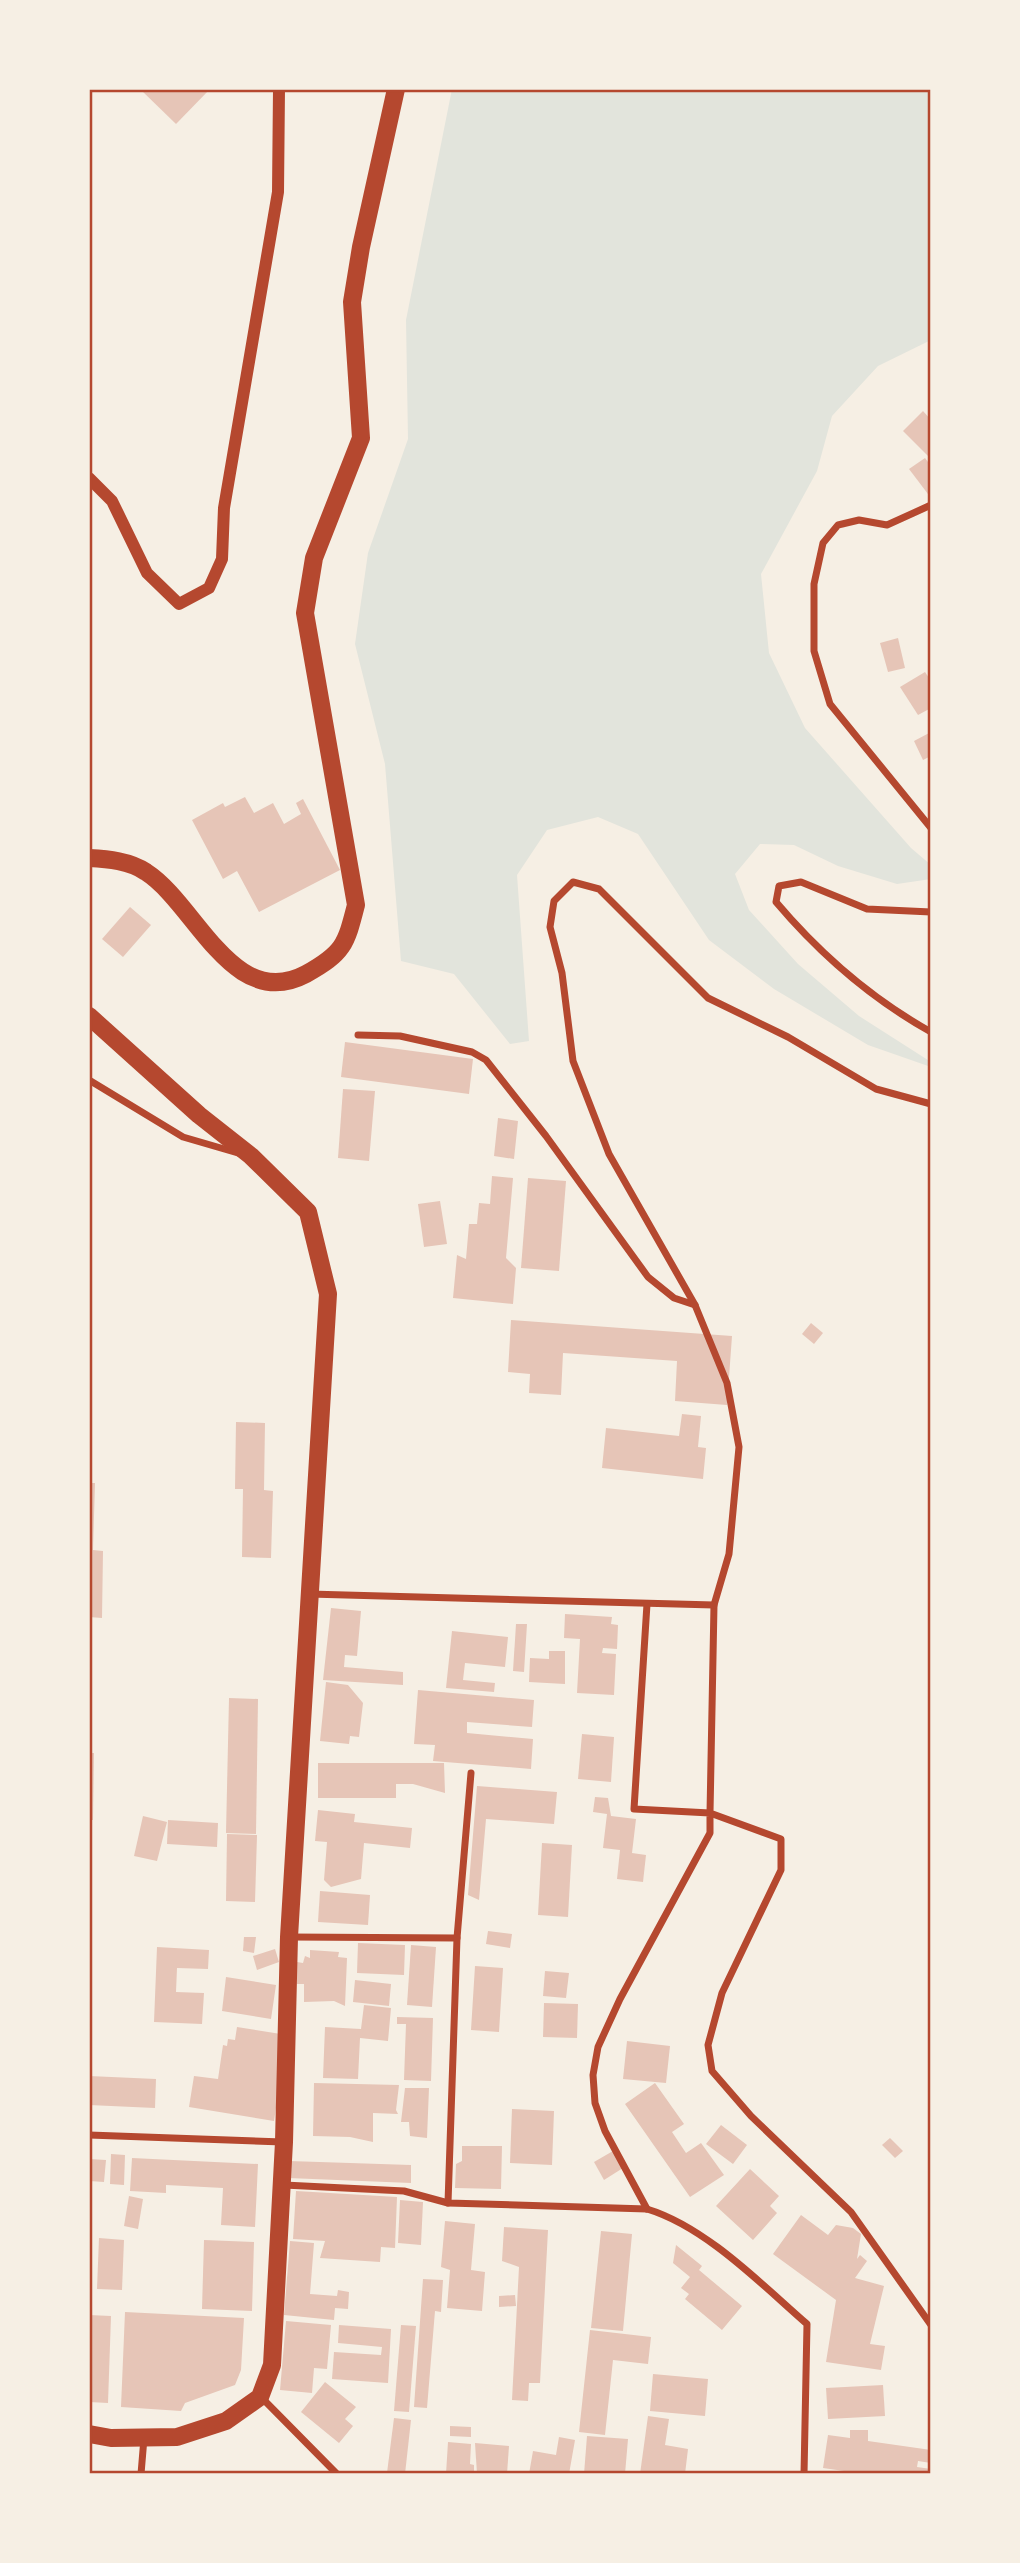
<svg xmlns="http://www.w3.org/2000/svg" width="1020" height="2563" viewBox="0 0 1020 2563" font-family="Overpass,sans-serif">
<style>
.green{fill:#e2e4dc}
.building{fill:#e6c5b7}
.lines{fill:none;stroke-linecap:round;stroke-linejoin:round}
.minor{stroke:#b5482f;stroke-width:7}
.tertiary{stroke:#b5482f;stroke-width:12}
.primary{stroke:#b5482f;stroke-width:18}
.neatline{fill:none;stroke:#b5482f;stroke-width:2.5}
</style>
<rect width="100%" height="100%" fill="#f6efe4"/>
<polygon class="green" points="452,89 931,89 931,340 878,366 832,416 817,471 761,574 769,653 805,728 911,848 931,865 931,879 897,884 838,866 794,845 760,844 735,874 749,910 798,964 859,1016 931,1062 931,1067 868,1045 774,989 709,940 638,834 598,817 547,830 517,875 529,1041 510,1044 454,974 401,961 385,764 355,644 368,553 408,439 406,320"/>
<g class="building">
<polygon points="140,89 210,89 176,124"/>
<polygon points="923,411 931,420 931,459 903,431"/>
<polygon points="925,458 931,466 931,498 909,469"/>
<polygon points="898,638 905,668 888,672 880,643"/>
<polygon points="925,672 931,681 931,708 918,715 900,687"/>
<polygon points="931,732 931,756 923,760 914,741"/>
<polygon points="245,797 254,813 273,803 284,824 301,814 296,803 303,799 340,870 259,912 237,871 223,879 192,820 223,803 225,807"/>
<polygon points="130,907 151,925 123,957 102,939"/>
<polygon points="345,1042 473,1059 469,1094 341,1077"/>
<polygon points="343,1089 375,1091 369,1161 338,1158"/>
<polygon points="498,1118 518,1121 514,1159 494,1156"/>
<polygon points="492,1176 513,1178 506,1258 516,1268 513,1304 453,1298 457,1255 466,1259 469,1224 477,1224 479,1203 490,1204"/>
<polygon points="528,1178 566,1181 559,1271 521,1268"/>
<polygon points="440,1201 447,1244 424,1247 418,1204"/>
<polygon points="511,1320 732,1336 727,1405 675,1401 677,1361 563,1353 561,1395 529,1393 530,1374 508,1372"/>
<polygon points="811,1323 823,1333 814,1344 802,1334"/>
<polygon points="682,1414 701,1416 698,1447 706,1448 703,1479 602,1468 606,1428 679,1436"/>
<polygon points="236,1422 265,1423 264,1490 273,1491 271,1558 242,1557 243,1489 235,1489"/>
<polygon points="89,1483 95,1483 93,1550 103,1551 102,1618 89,1617"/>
<polygon points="331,1608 361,1611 357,1656 345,1655 344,1667 403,1672 403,1685 323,1680"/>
<polygon points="565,1614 612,1617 611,1624 618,1625 617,1649 603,1648 602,1653 616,1654 614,1695 577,1693 580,1639 564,1638"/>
<polygon points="516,1624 527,1624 524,1672 513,1671"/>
<polygon points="452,1631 508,1637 505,1667 465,1663 463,1680 495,1683 494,1692 446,1688"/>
<polygon points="549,1651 565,1651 565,1684 529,1682 530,1658 549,1659"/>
<polygon points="326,1682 348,1685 363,1703 359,1737 350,1736 349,1744 320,1741"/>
<polygon points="418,1690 534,1700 532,1727 467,1722 467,1733 533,1739 531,1769 433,1761 435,1745 414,1744"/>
<polygon points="229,1698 258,1699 256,1834 226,1833"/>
<polygon points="582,1734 614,1737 611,1782 578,1779"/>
<polygon points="89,1753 94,1753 93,1820 89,1820"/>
<polygon points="318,1763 444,1763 445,1793 413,1784 396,1784 396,1798 318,1798"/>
<polygon points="477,1786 557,1792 554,1824 486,1819 479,1900 468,1895"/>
<polygon points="595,1797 608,1798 611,1816 636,1819 632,1853 646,1855 643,1882 617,1879 620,1850 603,1848 607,1814 593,1812"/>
<polygon points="318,1810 355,1814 354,1822 412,1828 410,1848 364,1843 361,1879 331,1887 324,1880 327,1842 315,1841"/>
<polygon points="143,1816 167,1822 157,1861 134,1856"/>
<polygon points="168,1820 218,1823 217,1847 167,1844"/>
<polygon points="227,1834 257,1835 255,1902 226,1901"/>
<polygon points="542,1843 572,1845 568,1917 538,1915"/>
<polygon points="320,1891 370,1895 368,1925 318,1922"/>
<polygon points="488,1931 512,1934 510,1948 486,1944"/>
<polygon points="244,1937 256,1937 254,1953 243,1951"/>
<polygon points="358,1943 405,1945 404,1975 357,1973"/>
<polygon points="411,1945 436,1947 432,2007 407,2005"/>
<polygon points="157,1947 209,1950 208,1969 177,1968 176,1992 204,1993 202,2024 154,2022"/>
<polygon points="275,1949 279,1962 257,1970 253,1956"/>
<polygon points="310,1950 339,1952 338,1957 347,1958 345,2006 334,2001 304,2002 304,1984 297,1984 297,1962 303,1963 305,1956 310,1958"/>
<polygon points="475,1966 503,1968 499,2032 471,2030"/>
<polygon points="545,1971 569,1973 566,1998 543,1996"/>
<polygon points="226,1977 276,1985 271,2019 222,2011"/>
<polygon points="355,1980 391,1984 389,2006 353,2002"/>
<polygon points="544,2003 578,2004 577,2038 543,2037"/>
<polygon points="364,2005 391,2008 388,2041 360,2038 358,2079 323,2078 325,2027 361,2029"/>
<polygon points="397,2017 433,2018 431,2081 404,2080 406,2024 397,2024"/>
<polygon points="237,2027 287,2035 274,2121 189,2107 194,2076 218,2079 223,2045 227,2046 228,2039 235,2040"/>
<polygon points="627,2041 670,2046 666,2083 623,2079"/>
<polygon points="89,2076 156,2079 155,2108 89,2105"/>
<polygon points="314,2083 399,2085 396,2110 398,2114 373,2113 373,2142 350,2137 313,2136"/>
<polygon points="655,2083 684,2124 672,2132 686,2153 701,2143 724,2175 690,2197 625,2104"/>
<polygon points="405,2088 429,2088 427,2138 410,2136 409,2122 401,2122"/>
<polygon points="512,2109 554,2111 552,2165 510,2163"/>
<polygon points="721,2125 747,2145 733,2164 706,2144"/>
<polygon points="890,2138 903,2151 895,2158 882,2145"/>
<polygon points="462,2146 502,2146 501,2189 455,2188 456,2164 462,2161"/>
<polygon points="613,2151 623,2168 604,2180 594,2162"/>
<polygon points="111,2154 125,2155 124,2185 110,2184"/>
<polygon points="132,2158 258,2164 255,2227 221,2225 223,2188 166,2185 166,2193 130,2191"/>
<polygon points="89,2159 106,2160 104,2182 89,2181"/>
<polygon points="289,2161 411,2165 411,2183 288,2178"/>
<polygon points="750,2169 779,2196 770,2206 777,2213 753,2240 716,2206"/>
<polygon points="296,2191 397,2197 395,2248 381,2247 380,2262 320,2258 325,2241 293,2239"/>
<polygon points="129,2196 143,2199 138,2229 124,2226"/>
<polygon points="400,2200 423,2202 421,2245 398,2243"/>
<polygon points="801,2215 828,2235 836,2225 853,2228 861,2234 857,2259 860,2255 867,2261 855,2278 884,2286 870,2344 885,2346 881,2370 826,2362 836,2300 773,2254"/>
<polygon points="445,2221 475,2224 471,2270 485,2272 482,2311 447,2308 450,2270 441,2267"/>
<polygon points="504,2227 548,2230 540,2383 529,2383 528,2401 512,2400 519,2267 502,2261"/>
<polygon points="601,2231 632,2234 623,2331 591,2328"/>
<polygon points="99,2238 124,2240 122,2290 97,2289"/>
<polygon points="204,2240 254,2242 252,2311 202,2309"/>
<polygon points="290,2241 314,2243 310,2294 337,2296 338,2290 349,2292 348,2309 335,2308 334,2320 284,2315"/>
<polygon points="676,2245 702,2266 699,2270 742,2306 722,2330 685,2299 689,2294 681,2288 690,2277 673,2263"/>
<polygon points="423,2279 443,2280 441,2312 435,2311 427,2408 414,2407"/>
<polygon points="515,2295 516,2306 499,2307 499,2296"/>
<polygon points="125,2312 244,2318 241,2370 235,2385 185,2403 181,2411 121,2407"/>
<polygon points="89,2315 111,2316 108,2403 89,2402"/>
<polygon points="286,2321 331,2325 327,2369 314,2368 312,2393 280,2390"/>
<polygon points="339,2325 391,2329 388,2383 332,2379 334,2352 381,2355 382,2347 338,2343"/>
<polygon points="401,2325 416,2326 409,2412 394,2411"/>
<polygon points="590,2330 651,2337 648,2364 613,2360 605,2435 579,2432"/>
<polygon points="653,2374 708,2379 705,2416 650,2411"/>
<polygon points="325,2382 356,2407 345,2419 353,2426 339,2443 301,2412"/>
<polygon points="883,2385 885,2416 828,2419 826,2388"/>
<polygon points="648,2416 669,2419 665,2445 688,2449 685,2474 640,2474"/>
<polygon points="394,2418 411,2420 405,2474 387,2473"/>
<polygon points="450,2426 471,2427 471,2437 450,2436"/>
<polygon points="850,2430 868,2430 868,2441 931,2450 931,2463 918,2461 917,2467 931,2469 931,2474 865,2474 823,2468 828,2435 850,2438"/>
<polygon points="587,2436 628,2439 625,2474 584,2474"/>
<polygon points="559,2437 575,2440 569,2474 529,2474 533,2451 556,2455"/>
<polygon points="448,2442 471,2444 470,2464 474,2465 474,2474 446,2474"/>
<polygon points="475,2443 509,2446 507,2474 477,2474"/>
</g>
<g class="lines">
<g class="minor">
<polyline points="931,505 887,525 859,520 838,525 823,543 814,584 814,651 830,704 931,828"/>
<path d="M931,912L867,909L801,882L779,886L776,902C820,954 872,999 931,1032"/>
<polyline points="358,1035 400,1036 472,1052 486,1060 546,1136 648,1277 674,1298 695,1305"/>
<polyline points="89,1080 183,1137 238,1153"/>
<polyline points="931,1104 876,1089 788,1037 708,998 599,889 573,882 554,901 550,927 562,973 573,1061 609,1154 695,1305 727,1383 739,1447 729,1554 714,1605 710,1813 781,1839 781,1870 722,1993 708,2045 712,2071 751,2116 851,2212 931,2325"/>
<polyline points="309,1594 714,1605"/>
<polyline points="647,1604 634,1809 710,1813 710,1833 620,1999 598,2047 593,2075 595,2103 605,2131 647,2209"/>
<polyline points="289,1937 457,1938"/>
<polyline points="89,2135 283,2142"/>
<path d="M284,2185L404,2191L448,2203L647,2209C706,2227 761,2284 807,2324L804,2474"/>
<polyline points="448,2203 457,1938 471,1773"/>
<polyline points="261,2397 337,2474"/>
<polyline points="141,2474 144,2438"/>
</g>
<polyline class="tertiary" points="89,478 112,501 147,573 179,604 209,588 222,559 224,508 278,192 279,89"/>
<g class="primary">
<path d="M89,858C108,859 130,861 146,872C196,904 233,1013 306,974C344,953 346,944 356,905L305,613L314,558L361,438L352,302L361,247L396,89"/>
<polyline points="89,1016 199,1115 251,1156 308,1212 328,1294 289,1937 284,2142 272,2365 260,2397 226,2421 177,2437 111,2438 89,2434"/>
</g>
</g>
<rect width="1020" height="2563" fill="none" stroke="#f6efe4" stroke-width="182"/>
<rect x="91" y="91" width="838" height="2381" class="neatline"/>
</svg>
